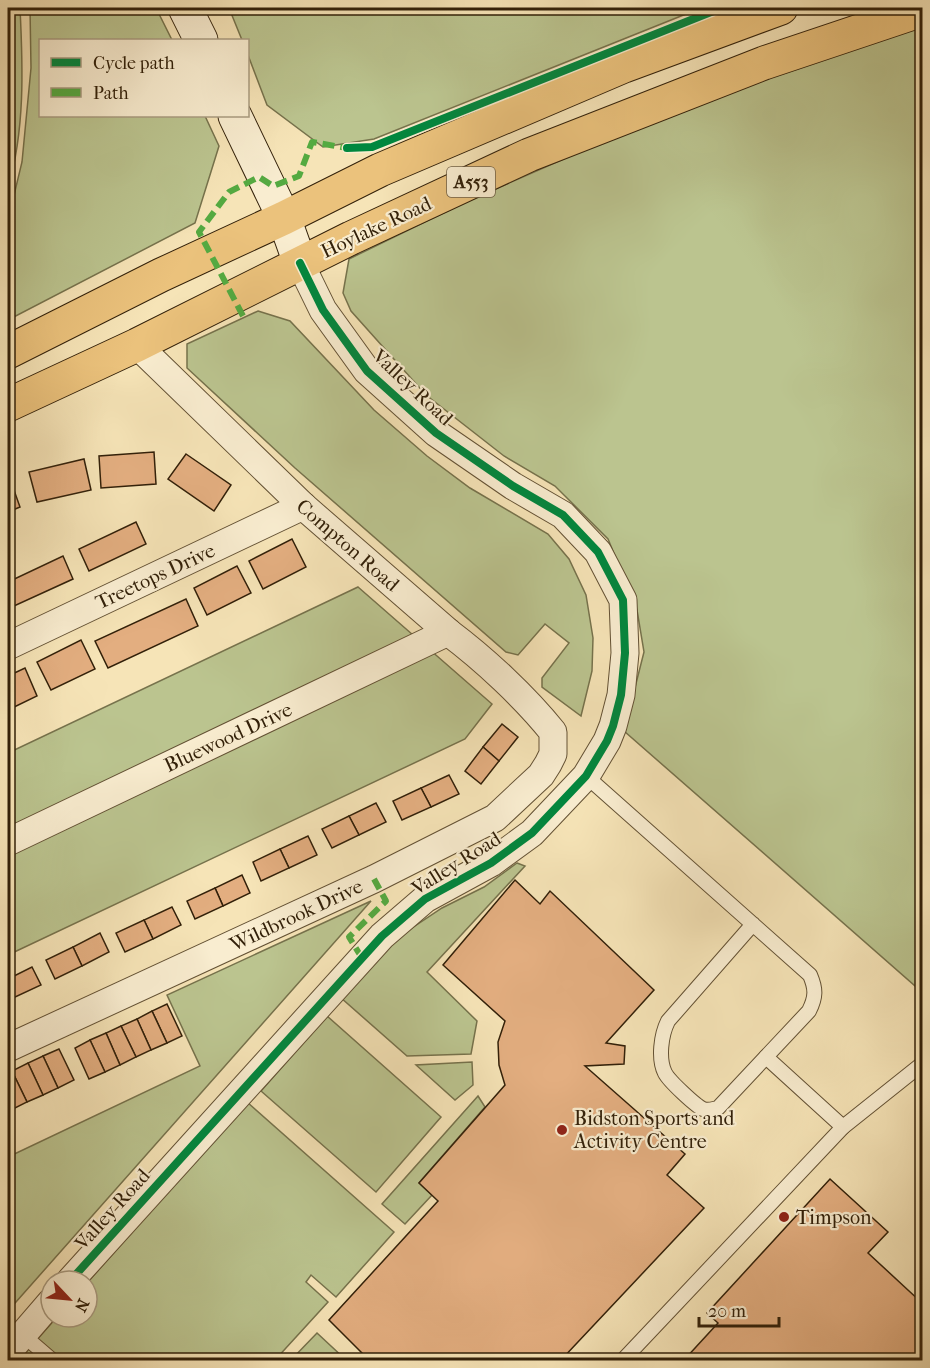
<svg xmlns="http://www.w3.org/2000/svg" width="930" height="1368" viewBox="0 0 930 1368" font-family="'IM FELL French Canon',serif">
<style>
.green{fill:#bbc48f;stroke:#76724c;stroke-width:1.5}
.building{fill:#e3ae80;stroke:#322009;stroke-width:1.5}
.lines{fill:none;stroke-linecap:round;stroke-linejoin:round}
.lane-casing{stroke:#635134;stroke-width:16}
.street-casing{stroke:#635134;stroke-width:29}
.secondary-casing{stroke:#322009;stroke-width:35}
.primary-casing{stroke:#322009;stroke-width:35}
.lane{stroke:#f9edd0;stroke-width:14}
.street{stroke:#f9edd0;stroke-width:27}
.secondary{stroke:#f9edd0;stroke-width:33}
.primary{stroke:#ebc27c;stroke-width:33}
.quiet{stroke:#54aa41;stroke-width:6;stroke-dasharray:12 6;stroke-linecap:butt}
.cycleway-casing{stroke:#f9edd0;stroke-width:11}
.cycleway{stroke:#00873e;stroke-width:8}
.poi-dot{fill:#8f2418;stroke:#f9edd0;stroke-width:2}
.labels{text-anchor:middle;stroke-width:4.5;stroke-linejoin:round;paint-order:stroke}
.shield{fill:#f9edd0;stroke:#6e5e45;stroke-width:1.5}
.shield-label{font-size:18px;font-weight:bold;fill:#322009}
.street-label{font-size:20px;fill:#322009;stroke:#f9edd0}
.poi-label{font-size:20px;fill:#322009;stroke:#f9edd0;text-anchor:start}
</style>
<rect width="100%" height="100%" fill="#f6e4b7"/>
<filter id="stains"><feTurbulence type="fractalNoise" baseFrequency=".00333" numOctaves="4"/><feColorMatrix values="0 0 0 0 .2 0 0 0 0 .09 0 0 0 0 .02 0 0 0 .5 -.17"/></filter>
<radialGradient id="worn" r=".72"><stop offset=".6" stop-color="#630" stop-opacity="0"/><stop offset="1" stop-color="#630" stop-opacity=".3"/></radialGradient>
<g class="green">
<path d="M8,8H20C23,68 25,130 8,188Z"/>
<polygon points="30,8 156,8 172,40 40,40 40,116 205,116 219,146 195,223 8,320 8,220 22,162 31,68"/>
<polygon points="229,8 701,8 374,139 323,147 267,105 248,55 248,40 242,40"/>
<polygon points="922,25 922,992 624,731 644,652 637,610 608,539 555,486 504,456 426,395 351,311 343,293 349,259 468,201 680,108"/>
<polygon points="258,311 290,321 374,410 427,456 470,488 548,534 569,559 586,595 593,638 592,671 581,716 542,687 542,678 569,643 545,624 518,655 506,652 295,468 187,368 187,344"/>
<polygon points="358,587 492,704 465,739 8,955 8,753"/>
<polygon points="517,863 525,866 427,972 477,1021 471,1054 407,1056 340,997 400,936 442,908 484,887"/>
<polygon points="371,901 8,1311 8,1157 200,1066 167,995"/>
<polygon points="327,1016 441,1117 376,1192 261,1091"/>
<polygon points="472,1062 473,1085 455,1100 416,1065"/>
<polygon points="478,1096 485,1107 419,1183 432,1195 405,1224 382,1204"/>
<polygon points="247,1102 394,1232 336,1297 311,1275 306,1282 328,1302 275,1360 19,1360 57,1317 87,1317 87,1283"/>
<polygon points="317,1333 346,1360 291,1360"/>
</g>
<g class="building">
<polygon points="154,452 156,484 101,488 99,456"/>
<polygon points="186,454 231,485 214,511 168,479"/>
<polygon points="84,459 91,490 37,502 29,472"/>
<polygon points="10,479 20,507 8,512 8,480"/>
<polygon points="136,522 146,544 89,571 79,549"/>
<polygon points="292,539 306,567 263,589 249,561"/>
<polygon points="63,556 73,579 14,606 8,591 8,582"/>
<polygon points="237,566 251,593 207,615 194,588"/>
<polygon points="186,599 198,626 108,668 95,641"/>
<polygon points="81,640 95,669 51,690 37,662"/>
<polygon points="25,668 37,696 8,710 8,676"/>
<polygon points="502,724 518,737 499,761 483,747"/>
<polygon points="483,747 499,761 481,784 465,771"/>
<polygon points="449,775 459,794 431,807 421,788"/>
<polygon points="421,788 431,807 402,820 393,801"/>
<polygon points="376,803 386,822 359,835 349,816"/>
<polygon points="349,816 359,835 332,848 322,829"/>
<polygon points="308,836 317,855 289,868 280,849"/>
<polygon points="280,849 289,868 261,881 253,862"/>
<polygon points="242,875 250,893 223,906 215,888"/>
<polygon points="515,880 540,904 550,891 654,990 606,1043 625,1046 624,1064 585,1066 685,1154 667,1175 704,1208 561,1360 369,1360 329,1320 438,1201 419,1183 505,1085 499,1065 498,1042 505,1021 443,965"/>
<polygon points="215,888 223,906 195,919 187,901"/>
<polygon points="172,907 181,925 153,939 144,920"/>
<polygon points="144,920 153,939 125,952 116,933"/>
<polygon points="100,933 109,952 82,966 73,947"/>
<polygon points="73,947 82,966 55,979 46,960"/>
<polygon points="32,967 41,985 13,998 8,986 8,979"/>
<polygon points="8,986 13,998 8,1001"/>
<polygon points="167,1004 182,1036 167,1043 152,1011"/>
<polygon points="152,1011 167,1043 151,1050 137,1019"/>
<polygon points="137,1019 151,1050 136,1057 121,1026"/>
<polygon points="121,1026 136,1057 120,1065 106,1033"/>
<polygon points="106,1033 120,1065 105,1072 90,1040"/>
<polygon points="90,1040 105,1072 89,1079 75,1048"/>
<polygon points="59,1049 74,1080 58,1088 43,1056"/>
<polygon points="43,1056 58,1088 43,1095 28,1063"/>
<polygon points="28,1063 43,1095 27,1102 12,1071"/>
<polygon points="12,1071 27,1102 11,1110 8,1102 8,1073"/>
<polygon points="830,1179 888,1232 868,1253 922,1303 922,1360 684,1360 718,1323 707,1313"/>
</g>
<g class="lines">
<defs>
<g id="lane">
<path d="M586,776L810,975C816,989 816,997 809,1011L718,1108C713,1109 708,1111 703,1109C696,1106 669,1081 665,1073C658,1059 661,1035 668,1021L753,924"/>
<polyline points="766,1057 843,1127"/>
<polyline points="23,1335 52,1360"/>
<polyline points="623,1360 843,1127 922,1064"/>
</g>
<g id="street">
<polyline points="8,646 303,506"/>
<polyline points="8,842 448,632"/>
<path d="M8,1048L374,879L495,818L541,775L548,764L553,754V732C525,697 484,659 448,632L303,506L137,345"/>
<polyline points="70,1281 382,936 425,899 491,863 532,833 586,776 607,741 613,726 621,695 625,653 623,600 598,552 563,515 513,486 436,433 367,371 323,310 300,263"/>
<polyline points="8,1352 51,1302"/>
</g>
<g id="secondary">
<polyline points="185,8 201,40"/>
<polyline points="235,116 284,218 300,263"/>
</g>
<g id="primary">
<polyline points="8,352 161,275 284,218 380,170 624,66 781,8"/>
<polyline points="8,405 137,345 351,238 529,155 764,63 922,10"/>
</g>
</defs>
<use href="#lane" class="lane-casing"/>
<use href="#street" class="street-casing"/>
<use href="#secondary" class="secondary-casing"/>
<use href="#primary" class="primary-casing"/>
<use href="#lane" class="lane"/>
<use href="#street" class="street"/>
<use href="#secondary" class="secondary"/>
<use href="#primary" class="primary"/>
<g class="quiet">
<polyline points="243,316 199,232 229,192 259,177 273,186 299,176 312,142 347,148"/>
<polyline points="362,958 349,937 386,901 374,879"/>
</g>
<defs>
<g id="cycleway">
<polyline points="347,148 372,147 721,8"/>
<polyline points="70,1281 382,936 425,899 491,863 532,833 586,776 607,741 613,726 621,695 625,653 623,600 598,552 563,515 513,486 436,433 367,371 323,310 300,263"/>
</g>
</defs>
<use href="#cycleway" class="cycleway-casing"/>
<use href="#cycleway" class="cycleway"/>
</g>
<g class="poi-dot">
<circle cx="562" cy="1130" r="6"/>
<circle cx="784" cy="1217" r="6"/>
</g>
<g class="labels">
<rect class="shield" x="447" y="167" width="48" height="30" rx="4.5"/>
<g class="shield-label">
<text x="471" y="188">A553</text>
</g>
<g class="street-label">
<text transform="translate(376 227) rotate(-25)" y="7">Hoylake Road</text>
<text transform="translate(413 387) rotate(43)" y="7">Valley Road</text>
<text transform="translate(348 545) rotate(41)" y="7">Compton Road</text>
<text transform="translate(155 576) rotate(-25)" y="7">Treetops Drive</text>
<text transform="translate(228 737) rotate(-25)" y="7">Bluewood Drive</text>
<text transform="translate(456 863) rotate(-32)" y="7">Valley Road</text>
<text transform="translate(296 915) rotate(-25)" y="7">Wildbrook Drive</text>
<text transform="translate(112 1209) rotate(-48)" y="7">Valley Road</text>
</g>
<g class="poi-label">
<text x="574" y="1125">Bidston Sports and<tspan x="574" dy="23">Activity Centre</tspan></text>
<text x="796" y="1224">Timpson</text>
</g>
</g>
<rect width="930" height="1368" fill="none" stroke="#f6e4b7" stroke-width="30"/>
<rect x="9" y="9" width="912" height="1350" fill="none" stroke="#322009" stroke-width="3"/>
<rect x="15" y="15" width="900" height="1338" fill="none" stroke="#322009" stroke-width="1.5"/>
<rect x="39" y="39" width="210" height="78" fill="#f9edd0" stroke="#a99b80" stroke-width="1.5"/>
<rect x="51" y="58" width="30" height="9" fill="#00873e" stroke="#a99b80" stroke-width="1.5"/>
<text x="93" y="69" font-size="18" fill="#322009">Cycle path</text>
<rect x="51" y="88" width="30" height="9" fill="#54aa41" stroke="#a99b80" stroke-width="1.5"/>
<text x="93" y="99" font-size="18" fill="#322009">Path</text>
<g transform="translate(69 1299) rotate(116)"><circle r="28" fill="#f9edd0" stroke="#a99b80" stroke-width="1.5"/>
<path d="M0-4.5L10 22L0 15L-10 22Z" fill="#8f2418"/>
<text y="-9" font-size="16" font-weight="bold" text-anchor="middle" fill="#322009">N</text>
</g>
<path d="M699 1317v9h80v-9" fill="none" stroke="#322009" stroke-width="3"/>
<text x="708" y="1317" font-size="18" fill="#322009" stroke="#f9edd0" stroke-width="4.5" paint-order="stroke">20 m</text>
<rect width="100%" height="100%" filter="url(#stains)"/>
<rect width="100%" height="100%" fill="url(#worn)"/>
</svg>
